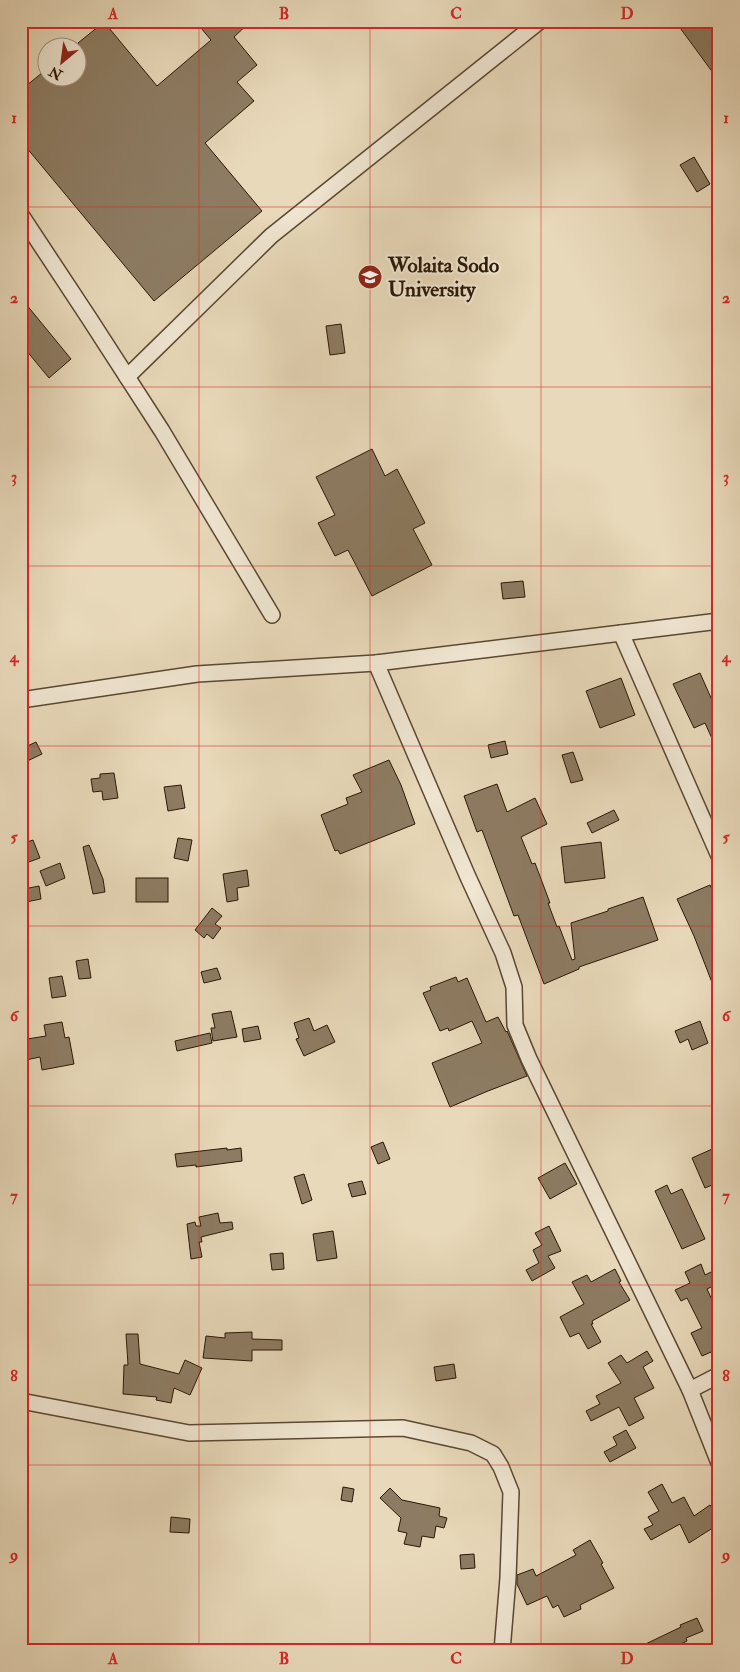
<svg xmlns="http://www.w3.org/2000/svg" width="740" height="1672" viewBox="0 0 740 1672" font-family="'IM FELL Double Pica',serif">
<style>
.building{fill:#8d7c63;stroke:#2a1705}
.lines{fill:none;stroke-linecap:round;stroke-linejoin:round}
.minor-casing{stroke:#5a4832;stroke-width:18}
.minor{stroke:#f0e6d2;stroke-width:15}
.grid{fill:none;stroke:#d62828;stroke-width:1;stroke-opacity:0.55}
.labels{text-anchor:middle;stroke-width:4.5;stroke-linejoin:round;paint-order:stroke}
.poi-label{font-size:21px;font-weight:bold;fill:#2a1705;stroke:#f0e6d2;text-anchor:start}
.neatline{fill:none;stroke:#d62828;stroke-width:2}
.grid-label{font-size:16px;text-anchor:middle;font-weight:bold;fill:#d62828}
</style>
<rect width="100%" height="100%" fill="#e8d9ba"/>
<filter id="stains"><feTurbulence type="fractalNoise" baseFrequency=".004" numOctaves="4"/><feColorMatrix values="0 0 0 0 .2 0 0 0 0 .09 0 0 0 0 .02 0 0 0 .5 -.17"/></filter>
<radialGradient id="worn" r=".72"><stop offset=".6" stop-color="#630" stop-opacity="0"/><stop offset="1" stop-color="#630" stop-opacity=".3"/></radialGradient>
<g class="building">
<polygon points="208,21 251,21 234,37 257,65 237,82 254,101 205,143 262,211 154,301 21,141 21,90 48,68 48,78 78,78 78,43 104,22 157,86 211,40 201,28"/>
<polygon points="675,21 719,21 719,81"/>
<polygon points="694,157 710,184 697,192 680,165"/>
<polygon points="21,298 71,359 49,378 21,344"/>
<polygon points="341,324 345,353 330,355 326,326"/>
<polygon points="372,449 385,476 397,469 425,523 413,529 432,565 372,596 348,550 335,556 318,523 335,515 316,477"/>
<polygon points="523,581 525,597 503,599 501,583"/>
<polygon points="700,673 719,716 719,754 705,723 694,728 673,684"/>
<polygon points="621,678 635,715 600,728 586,691"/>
<polygon points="505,741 508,754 491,758 488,745"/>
<polygon points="36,742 42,754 21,764 21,749"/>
<polygon points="573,752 583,780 571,783 562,755"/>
<polygon points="389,760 401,785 415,824 340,854 338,850 335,851 321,815 348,804 346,798 362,792 353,775"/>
<polygon points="114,773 118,798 103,800 102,791 93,792 91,779 100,778 100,774"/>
<polygon points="497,784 507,812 535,798 547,824 521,837 532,864 535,863 550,903 548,903 557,927 559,926 572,960 575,959 571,923 608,911 608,909 643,897 658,940 579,967 579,969 544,984 518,915 514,916 482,830 477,832 464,796"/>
<polygon points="181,785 185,808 168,811 164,787"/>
<polygon points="614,810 619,820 592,833 587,823"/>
<polygon points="178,838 192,840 188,861 174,858"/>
<polygon points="33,840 40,858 26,863 21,851 21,844"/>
<polygon points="601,842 605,878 565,883 561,847"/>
<polygon points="89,845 103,879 105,892 93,894 83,847"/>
<polygon points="60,863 65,878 46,886 40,871"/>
<polygon points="247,870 249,886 237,888 238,900 227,902 223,874"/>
<rect x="136" y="878" width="32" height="24"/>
<polygon points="710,885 719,905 718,998 694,936 677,899"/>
<polygon points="39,886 41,899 26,902 24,889"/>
<polygon points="212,908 222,916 215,924 221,928 213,939 207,934 204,938 195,930"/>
<polygon points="88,959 91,978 79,979 76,961"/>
<polygon points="217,968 221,979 204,983 201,972"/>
<polygon points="62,976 66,996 52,998 49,978"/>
<polygon points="456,977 458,982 467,978 486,1022 498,1017 506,1032 507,1031 527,1076 488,1091 450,1107 432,1063 482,1043 472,1021 449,1031 448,1028 440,1031 423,993 431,990 430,987"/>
<polygon points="231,1011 237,1037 213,1041 211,1028 215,1028 212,1014"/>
<polygon points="309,1018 314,1031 327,1025 335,1042 304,1056 296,1039 299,1038 294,1023"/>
<polygon points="700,1021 708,1043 692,1050 688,1039 680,1043 675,1031"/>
<polygon points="62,1022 65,1038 69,1037 74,1064 42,1070 40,1057 21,1061 21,1040 46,1036 44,1025"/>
<polygon points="258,1026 261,1039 244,1042 242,1029"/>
<polygon points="210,1033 212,1043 177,1051 175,1041"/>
<polygon points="383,1142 390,1159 378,1164 371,1147"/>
<polygon points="719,1146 719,1182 705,1188 692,1158"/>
<polygon points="227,1148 227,1150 241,1148 242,1161 196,1167 196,1165 177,1167 175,1154"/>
<polygon points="565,1163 577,1184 550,1199 538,1178"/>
<polygon points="304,1174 312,1200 302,1204 294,1177"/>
<polygon points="362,1181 366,1194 352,1197 348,1184"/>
<polygon points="667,1185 671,1194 682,1189 705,1239 682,1249 655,1191"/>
<polygon points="218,1213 220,1223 232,1222 233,1229 201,1237 202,1242 199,1242 202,1257 191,1259 187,1224 195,1222 196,1226 201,1226 199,1217"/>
<polygon points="549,1226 561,1251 548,1256 555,1268 532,1281 526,1270 539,1263 533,1250 542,1245 535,1233"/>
<polygon points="333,1231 337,1258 317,1261 313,1234"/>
<polygon points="283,1253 284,1269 272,1270 270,1254"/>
<polygon points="701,1264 705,1275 719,1268 719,1283 707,1289 719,1315 719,1366 717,1366 711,1352 702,1356 691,1333 702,1328 687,1298 681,1301 675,1290 690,1283 685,1272"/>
<polygon points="615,1269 621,1281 619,1282 630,1300 592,1321 593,1324 591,1324 601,1342 588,1349 579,1333 570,1337 560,1317 584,1304 572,1282 587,1275 591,1282"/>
<polygon points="252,1332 252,1339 282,1340 282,1350 252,1350 252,1361 203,1358 206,1336 225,1338 225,1333"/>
<polygon points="126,1334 138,1334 140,1364 179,1374 185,1360 202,1368 190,1395 174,1388 171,1403 156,1400 157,1397 123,1394 124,1365 128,1365"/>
<polygon points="647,1351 653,1361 643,1367 654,1388 634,1398 644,1418 629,1426 619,1407 591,1421 586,1411 600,1404 596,1396 621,1383 608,1363 621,1355 627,1363"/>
<polygon points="454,1364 456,1378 436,1381 434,1367"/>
<polygon points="626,1430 636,1448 610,1462 604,1452 617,1445 613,1437"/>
<polygon points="662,1484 672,1503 684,1497 694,1516 710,1505 719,1518 719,1524 689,1543 680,1524 651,1540 644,1529 653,1525 648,1517 659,1511 648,1492"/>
<polygon points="343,1487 354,1489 352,1502 341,1500"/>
<polygon points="390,1488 402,1500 440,1508 439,1516 447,1518 444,1528 436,1526 434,1538 422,1536 420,1547 404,1544 407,1533 398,1531 401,1518 380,1498"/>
<polygon points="171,1517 190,1519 189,1533 170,1532"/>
<polygon points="590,1540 603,1563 601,1564 614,1588 580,1605 581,1609 564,1617 558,1605 553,1608 547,1596 527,1605 517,1584 517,1575 533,1569 536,1576 576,1555 573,1550"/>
<polygon points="474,1554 475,1568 461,1569 460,1555"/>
<polygon points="697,1618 703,1631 686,1638 687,1641 667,1651 631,1651 681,1627 680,1625"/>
</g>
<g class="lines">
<defs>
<g id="minor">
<polyline points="21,215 89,318 162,431 272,615"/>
<polyline points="127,377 271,236 540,21"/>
<polyline points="621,633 719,856"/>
<polyline points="376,663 468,877 503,953 514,987 515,1025 529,1059 690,1390 719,1463"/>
<polyline points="21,700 197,674 376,663 719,621"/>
<polyline points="690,1390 719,1375"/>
<polyline points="21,1401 189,1433 403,1428 471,1443 493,1454 501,1467 511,1492 508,1578 502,1651"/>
</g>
</defs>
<use href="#minor" class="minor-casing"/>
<use href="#minor" class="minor"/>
</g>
<path class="grid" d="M199,21V1651M370,21V1651M541,21V1651M21,207H719M21,387H719M21,566H719M21,746H719M21,926H719M21,1106H719M21,1285H719M21,1465H719"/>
<defs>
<symbol id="university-disc" viewBox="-11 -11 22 22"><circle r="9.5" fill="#8f2418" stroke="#f0e6d2"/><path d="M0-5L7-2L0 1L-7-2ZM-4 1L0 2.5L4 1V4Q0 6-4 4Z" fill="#fff"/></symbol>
</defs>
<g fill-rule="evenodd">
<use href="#university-disc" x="356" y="263" width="28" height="28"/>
</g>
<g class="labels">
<g class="poi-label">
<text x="388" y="272">Wolaita Sodo<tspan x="388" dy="24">University</tspan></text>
</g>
</g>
<rect width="740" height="1672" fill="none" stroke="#e8d9ba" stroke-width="55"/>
<g transform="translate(62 62) rotate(209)"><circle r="24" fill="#f0e6d2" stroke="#a19380"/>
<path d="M0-4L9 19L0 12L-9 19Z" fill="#8f2418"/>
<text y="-8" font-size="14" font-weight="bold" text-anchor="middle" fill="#2a1705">N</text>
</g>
<rect x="28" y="28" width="684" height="1616" class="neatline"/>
<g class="grid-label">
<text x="113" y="19">A</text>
<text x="284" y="19">B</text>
<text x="456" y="19">C</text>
<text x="627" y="19">D</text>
<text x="14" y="123">1</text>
<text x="726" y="123">1</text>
<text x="14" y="303">2</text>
<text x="726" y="303">2</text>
<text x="14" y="482">3</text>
<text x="726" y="482">3</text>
<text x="14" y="662">4</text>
<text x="726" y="662">4</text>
<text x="14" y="842">5</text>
<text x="726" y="842">5</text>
<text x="14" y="1021">6</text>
<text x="726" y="1021">6</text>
<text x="14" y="1201">7</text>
<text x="726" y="1201">7</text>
<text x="14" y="1381">8</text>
<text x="726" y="1381">8</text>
<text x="14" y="1560">9</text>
<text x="726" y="1560">9</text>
<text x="113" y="1664">A</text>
<text x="284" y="1664">B</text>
<text x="456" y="1664">C</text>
<text x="627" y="1664">D</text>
</g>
<rect width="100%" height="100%" filter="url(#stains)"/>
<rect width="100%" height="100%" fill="url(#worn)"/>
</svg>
